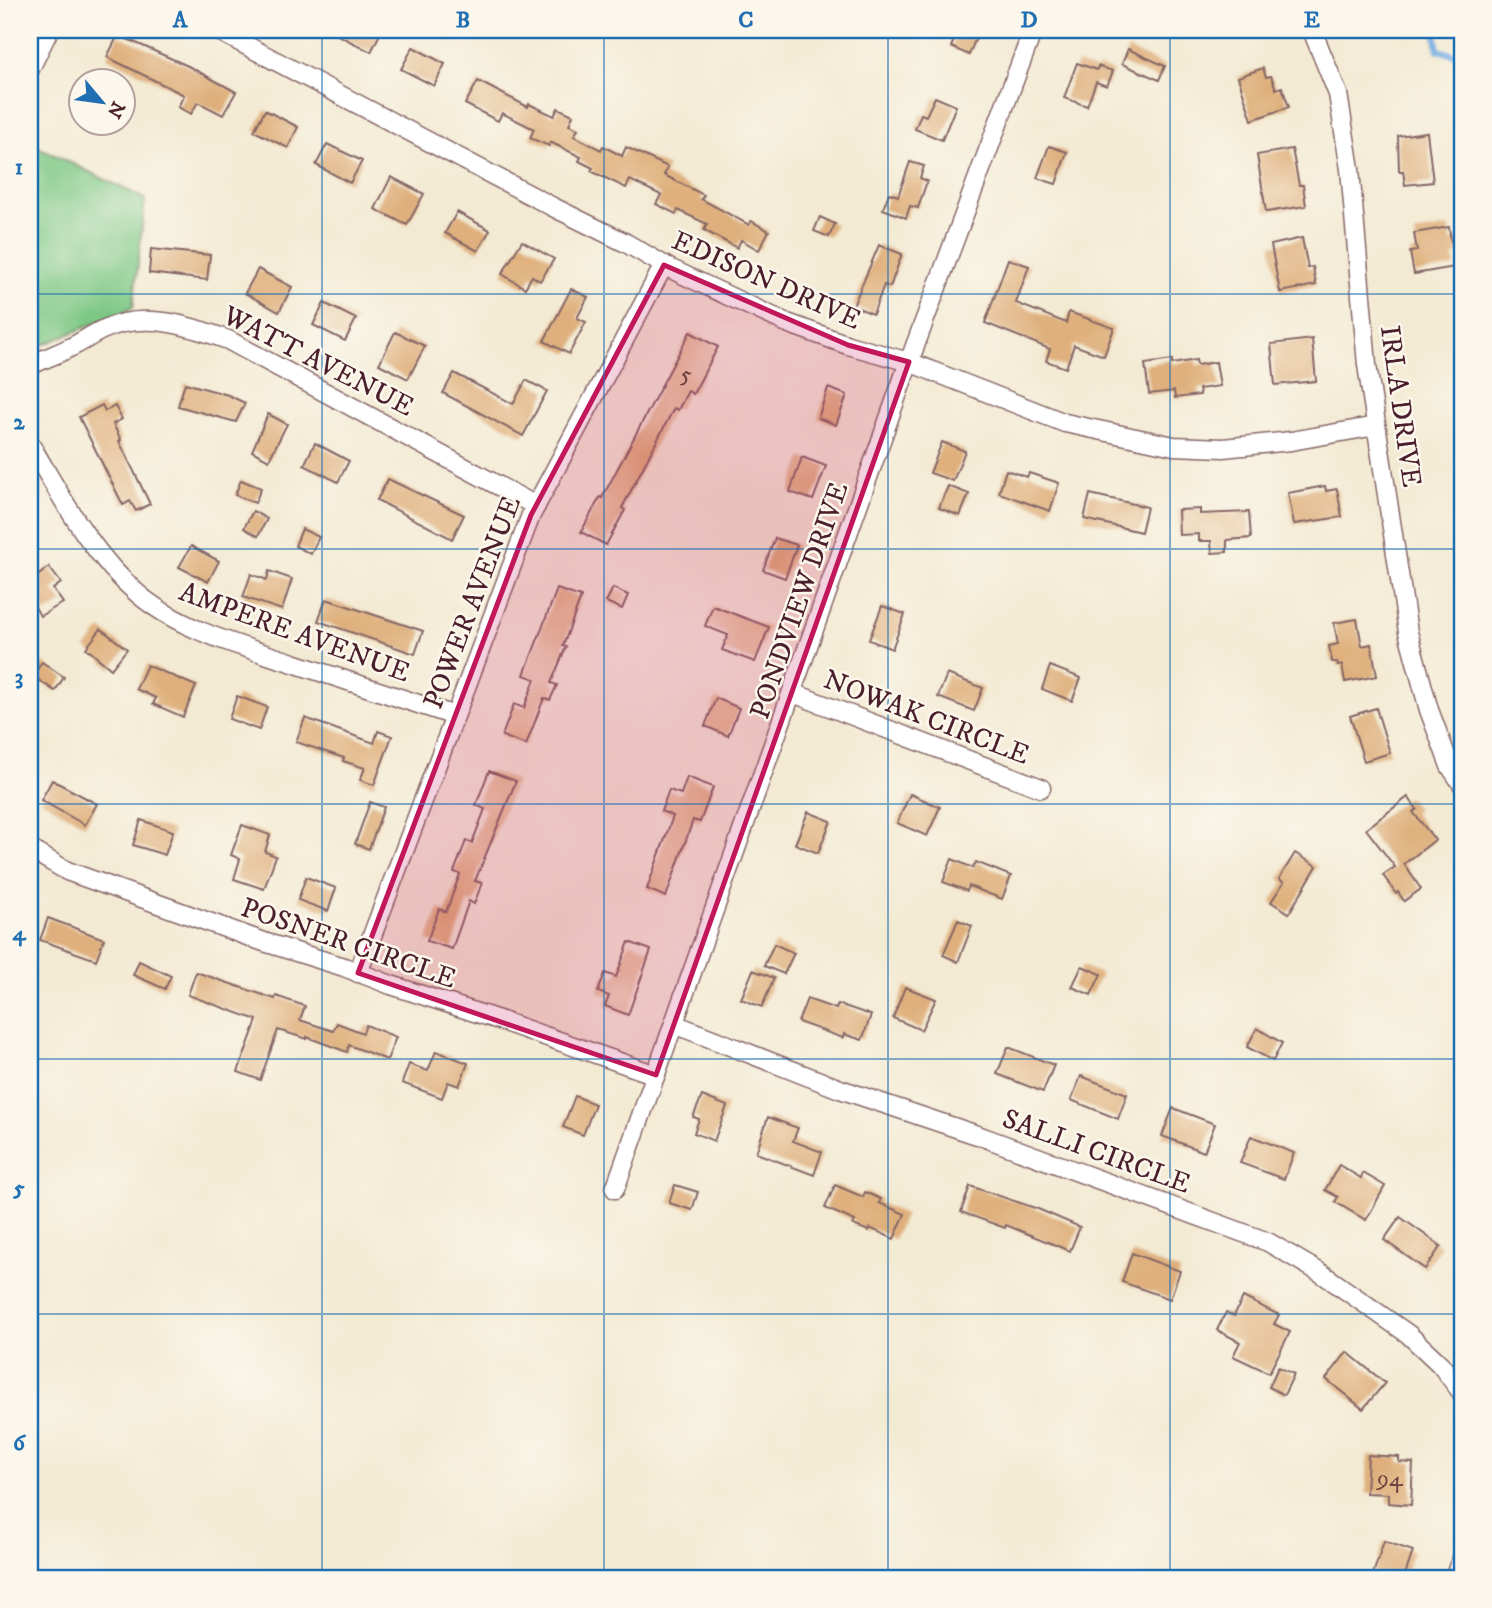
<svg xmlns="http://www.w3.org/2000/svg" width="1492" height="1608" viewBox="0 0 1492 1608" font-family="'IM FELL DW Pica',serif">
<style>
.green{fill:#7cc785;stroke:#637358;stroke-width:2}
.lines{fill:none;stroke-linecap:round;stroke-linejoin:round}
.stream{stroke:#70aae0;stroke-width:6}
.building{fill:#dfb07d}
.street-casing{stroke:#856666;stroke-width:21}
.street{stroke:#fff;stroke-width:18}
.marked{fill:#c2185b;fill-opacity:0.2;stroke:#c2185b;stroke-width:5;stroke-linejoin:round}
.grid{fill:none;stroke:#1f6fb2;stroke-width:2;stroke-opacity:0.55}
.labels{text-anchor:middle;stroke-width:5;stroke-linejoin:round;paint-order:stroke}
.number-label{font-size:24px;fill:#6f4340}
.street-label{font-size:28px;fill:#4a1f2b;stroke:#fbf7ec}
.neatline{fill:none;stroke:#1f6fb2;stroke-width:2.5}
.grid-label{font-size:23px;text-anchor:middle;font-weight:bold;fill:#1f6fb2}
</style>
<rect width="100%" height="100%" fill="#fbf7ec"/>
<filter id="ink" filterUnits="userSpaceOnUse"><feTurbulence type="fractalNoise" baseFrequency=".0143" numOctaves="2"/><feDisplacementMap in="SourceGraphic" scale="14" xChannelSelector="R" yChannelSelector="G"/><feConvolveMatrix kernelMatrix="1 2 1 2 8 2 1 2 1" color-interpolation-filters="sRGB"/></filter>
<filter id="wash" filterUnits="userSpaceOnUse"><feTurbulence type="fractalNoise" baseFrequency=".00686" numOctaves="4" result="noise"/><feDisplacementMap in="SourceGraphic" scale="28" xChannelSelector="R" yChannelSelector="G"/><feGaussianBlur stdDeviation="1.57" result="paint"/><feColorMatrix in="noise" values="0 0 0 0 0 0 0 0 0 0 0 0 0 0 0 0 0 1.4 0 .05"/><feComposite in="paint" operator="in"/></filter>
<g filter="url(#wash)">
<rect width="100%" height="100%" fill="#f3ead3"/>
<polygon class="green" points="30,143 145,199 133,308 30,350"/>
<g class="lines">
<polyline class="stream" points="1435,30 1438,50 1462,57"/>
</g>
<g id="blocks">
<g class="building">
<polygon points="328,30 382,30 371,52"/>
<polygon points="958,30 979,30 969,55 951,47"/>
<polygon points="118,35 188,66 236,92 223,115 198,102 191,114 178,107 184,95 107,57"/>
<polygon points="413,47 445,64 434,86 401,69"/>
<polygon points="1128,49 1165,66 1159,80 1122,64"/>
<polygon points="1077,63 1097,70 1098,66 1113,71 1107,86 1096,82 1087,106 1064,98"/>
<polygon points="1263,68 1266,77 1271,76 1276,89 1282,87 1289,107 1252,120 1238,77"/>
<polygon points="478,81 528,107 529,104 554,116 558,108 573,115 569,125 578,129 574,136 601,150 603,146 622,156 626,147 668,167 664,175 704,195 701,199 749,225 751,221 769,231 759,250 741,240 737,248 704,230 707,224 678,210 676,214 656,204 661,195 630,180 626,188 591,171 593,168 579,161 581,157 550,142 549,146 530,138 534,129 502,113 498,121 465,104"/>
<polygon points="935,97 956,106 942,140 915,129 921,114 926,116"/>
<polygon points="265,110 298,127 288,148 254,131"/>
<polygon points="1427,132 1433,182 1405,185 1403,171 1399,171 1398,136"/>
<polygon points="327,144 362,161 350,183 316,165"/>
<polygon points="1049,146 1067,152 1056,184 1037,178"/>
<polygon points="1292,149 1299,185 1303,185 1306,206 1266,212 1257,155"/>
<polygon points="910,162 924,166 920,178 927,181 918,208 910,206 906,218 883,209 889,193 898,196"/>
<polygon points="391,177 424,194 407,225 375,209"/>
<polygon points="457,212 490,230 478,251 445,233"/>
<polygon points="820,217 835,224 829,237 814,231"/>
<polygon points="1449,227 1451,241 1459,240 1461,255 1454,255 1455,267 1414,274 1410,252 1417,251 1414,233"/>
<polygon points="1302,238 1308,268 1313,267 1316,285 1280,292 1271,245"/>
<polygon points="522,241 554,259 540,281 532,276 525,288 502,274"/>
<polygon points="879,245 902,254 890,287 884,285 873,314 853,306"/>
<polygon points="151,249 210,255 207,280 149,273"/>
<polygon points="1008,259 1029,266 1016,303 1066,323 1069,312 1114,328 1104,356 1074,345 1066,368 1046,361 1050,349 985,323"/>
<polygon points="258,269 292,287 279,312 245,293"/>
<polygon points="571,289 588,297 577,318 586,322 569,354 544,341"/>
<polygon points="324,303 356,319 345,341 313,325"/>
<polygon points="395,332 425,346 408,379 379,364"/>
<polygon points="690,332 718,347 693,394 688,391 678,410 674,408 622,508 625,510 606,545 581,532 600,497 602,498"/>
<polygon points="1312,339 1316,381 1275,385 1271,344"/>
<polygon points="1172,360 1172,364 1196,360 1197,365 1216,362 1220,386 1199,389 1200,395 1175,398 1174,391 1149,394 1145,364"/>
<polygon points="454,373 513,404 526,380 547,391 523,436 443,393"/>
<polygon points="185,383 228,395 245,403 236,422 178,406"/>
<polygon points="828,388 847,395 836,425 818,418"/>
<polygon points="102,405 105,411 115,406 122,419 113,424 121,440 119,441 150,504 136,511 130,501 123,505 79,417"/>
<polygon points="268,414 287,424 269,460 252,451"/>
<polygon points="942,442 965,451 953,481 930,473"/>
<polygon points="315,443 349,461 338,482 304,465"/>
<polygon points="802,457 826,466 813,500 790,492"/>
<polygon points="1006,470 1027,477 1029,473 1059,483 1050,511 999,493"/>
<polygon points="388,479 464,515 452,539 377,500"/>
<polygon points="241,480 261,488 255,503 235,495"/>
<polygon points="948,486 969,494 960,516 939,508"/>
<polygon points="1325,486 1326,491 1337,489 1342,517 1294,524 1288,493"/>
<polygon points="1090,494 1147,507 1141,532 1084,519"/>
<polygon points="1200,509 1200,514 1249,512 1251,538 1227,540 1227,552 1212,553 1211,541 1199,541 1199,534 1179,535 1178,510"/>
<polygon points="253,511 267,519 258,536 244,528"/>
<polygon points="302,529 319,537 311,554 295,546"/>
<polygon points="775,538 797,545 785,578 763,570"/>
<polygon points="191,546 219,561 208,582 179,567"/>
<polygon points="49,567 61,583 53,589 63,603 40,616 30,598 30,582"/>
<polygon points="269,571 292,579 282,610 243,597 251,574 267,580"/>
<polygon points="613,588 628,595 622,609 606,602"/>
<polygon points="557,589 581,597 563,646 566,647 551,683 557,685 550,700 544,698 526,745 502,736 514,704 524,708 535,679 524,675"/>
<polygon points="326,599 423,631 415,654 318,621"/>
<polygon points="713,606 769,627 755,662 722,650 728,635 705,626"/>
<polygon points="882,606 905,614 892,649 869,640"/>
<polygon points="1357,619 1362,646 1371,644 1377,676 1345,682 1342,665 1338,666 1337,662 1332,662 1329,646 1338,644 1334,623"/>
<polygon points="101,629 127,649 111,669 86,648"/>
<polygon points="42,662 64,677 55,691 33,676"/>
<polygon points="147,665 196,686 183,717 153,704 156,698 136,689"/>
<polygon points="1050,666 1081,678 1072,701 1042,689"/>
<polygon points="947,674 983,688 974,711 938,697"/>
<polygon points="237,696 267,707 259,730 229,719"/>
<polygon points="716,698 739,708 728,736 705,726"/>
<polygon points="1376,708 1390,753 1364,761 1350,716"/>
<polygon points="305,718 374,743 378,731 392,736 374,785 360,780 365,768 343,761 344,758 296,742"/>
<polygon points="489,771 516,781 475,881 482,883 474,904 469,901 452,949 427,941 439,909 446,912 460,874 454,872 466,841 472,843 485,809 476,805"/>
<polygon points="687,777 713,787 700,822 693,820 666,897 647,889 673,816 661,811 669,790 681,794"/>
<polygon points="52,780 97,804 85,825 41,800"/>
<polygon points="910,794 940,807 927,836 897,823"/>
<polygon points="1408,797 1417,809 1413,812 1435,840 1404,864 1421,889 1404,901 1398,892 1396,894 1383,875 1395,867 1366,829"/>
<polygon points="370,802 384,807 369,849 355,844"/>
<polygon points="808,812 831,821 818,853 795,844"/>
<polygon points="141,820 173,831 165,855 133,845"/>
<polygon points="242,825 270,835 265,852 276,856 264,889 234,879 240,859 231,855"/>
<polygon points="1295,853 1317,866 1289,913 1271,902 1284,882 1279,879"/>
<polygon points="952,859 973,868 976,862 1011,876 1002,899 969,886 967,891 943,882"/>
<polygon points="306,877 336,888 328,911 298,900"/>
<polygon points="48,918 104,939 96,960 40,940"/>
<polygon points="958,920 972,926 958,962 943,955"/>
<polygon points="629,942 651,950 628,1015 605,1006 609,996 598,992 605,973 616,977"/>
<polygon points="774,944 794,953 784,974 764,966"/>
<polygon points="139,961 171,976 165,989 133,975"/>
<polygon points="1082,966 1101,974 1091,995 1072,987"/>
<polygon points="753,970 774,978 762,1007 741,999"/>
<polygon points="196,972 275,999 276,996 305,1006 300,1020 333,1031 337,1023 363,1033 366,1025 396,1037 387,1060 349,1045 347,1052 307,1037 307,1039 278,1030 260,1080 238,1072 257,1020 188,995"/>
<polygon points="905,987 936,999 921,1030 893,1018"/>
<polygon points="807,999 836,1009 838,1004 871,1015 862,1040 844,1034 843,1038 798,1022"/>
<polygon points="1257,1028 1282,1043 1273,1061 1247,1047"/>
<polygon points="1008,1047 1054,1065 1043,1092 997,1074"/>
<polygon points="436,1051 468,1063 459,1086 448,1082 442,1098 402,1083 409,1064 428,1071"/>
<polygon points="1081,1076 1127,1094 1118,1119 1071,1100"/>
<polygon points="575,1096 595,1104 583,1135 563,1127"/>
<polygon points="702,1096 727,1106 714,1141 694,1133 699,1119 693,1117"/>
<polygon points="1173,1108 1215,1124 1204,1152 1162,1136"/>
<polygon points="768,1117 798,1128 793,1141 822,1152 814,1175 756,1153"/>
<polygon points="1251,1136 1294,1153 1284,1179 1240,1163"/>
<polygon points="1339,1165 1361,1178 1363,1173 1385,1186 1366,1220 1335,1202 1338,1197 1325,1190"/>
<polygon points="675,1185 698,1192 692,1210 669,1203"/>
<polygon points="835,1185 863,1197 865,1192 881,1199 879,1203 905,1214 894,1239 870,1228 869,1231 853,1225 855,1221 825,1208"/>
<polygon points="970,1186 1038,1209 1080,1227 1070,1251 1006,1225 1005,1228 961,1212"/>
<polygon points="1400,1217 1441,1246 1425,1269 1384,1240"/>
<polygon points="1132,1253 1180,1271 1170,1299 1122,1282"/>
<polygon points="1243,1297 1279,1315 1274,1324 1290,1332 1269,1373 1233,1356 1240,1342 1217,1330 1226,1312 1234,1316"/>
<polygon points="1347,1352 1385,1383 1363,1409 1326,1379"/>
<polygon points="1278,1367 1294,1374 1284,1395 1269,1387"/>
<polygon points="1368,1455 1399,1457 1399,1462 1413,1463 1411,1505 1388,1503 1388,1494 1366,1493"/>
<polygon points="1384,1541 1413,1551 1404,1578 1375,1578 1376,1575 1373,1574"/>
</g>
</g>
</g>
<g filter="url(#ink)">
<use href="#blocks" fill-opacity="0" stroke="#856666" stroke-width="2"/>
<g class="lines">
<defs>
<g id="street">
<polyline points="217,30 553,207 626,243 669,268 739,301 787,323 848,345 909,362 1065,423 1174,446 1223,448 1291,441 1376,426"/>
<polyline points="1312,30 1338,94 1350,169 1367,365 1408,632 1429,710 1450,766 1462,784"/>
<polyline points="30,69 49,30"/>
<path d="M30,366C42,359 56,355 69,348C81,343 91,335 102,330C144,311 188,325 228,340L536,506"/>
<path d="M30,444C61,496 91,554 138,594C180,630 241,646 293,663C347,681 401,698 455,716"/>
<polyline points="793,693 1041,788"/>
<polyline points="30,849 67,871 264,942 344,967 391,985 496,1019 656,1075"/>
<polyline points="358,973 531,515 664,265"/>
<polyline points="674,1024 840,1089 983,1137 1268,1242 1321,1273 1408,1334 1440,1364 1462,1393"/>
<polyline points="615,1189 909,362 1033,30"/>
<polyline points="1454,1578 1462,1557"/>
</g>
</defs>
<use href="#street" class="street-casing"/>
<use href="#street" class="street"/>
</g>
</g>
<path class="marked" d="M664,265L848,345L909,362L656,1075L358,973L531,515Z"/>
<path class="grid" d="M322,30V1578M604,30V1578M888,30V1578M1170,30V1578M30,294H1462M30,549H1462M30,804H1462M30,1059H1462M30,1314H1462"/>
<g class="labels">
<g class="number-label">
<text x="686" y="382">5</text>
<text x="1390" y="1486">94</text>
</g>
<g class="street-label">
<text transform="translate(767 279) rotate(24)" y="10">EDISON DRIVE</text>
<text transform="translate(319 360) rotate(27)" y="10">WATT AVENUE</text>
<text transform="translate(1402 406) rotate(82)" y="10">IRLA DRIVE</text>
<text transform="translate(798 600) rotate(-71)" y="10">PONDVIEW DRIVE</text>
<text transform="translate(471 602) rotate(-69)" y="10">POWER AVENUE</text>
<text transform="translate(295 631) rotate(20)" y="10">AMPERE AVENUE</text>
<text transform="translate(927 716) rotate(21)" y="10">NOWAK CIRCLE</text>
<text transform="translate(349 942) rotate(19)" y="10">POSNER CIRCLE</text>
<text transform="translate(1097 1150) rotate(20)" y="10">SALLI CIRCLE</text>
</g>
</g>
<rect width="1492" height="1608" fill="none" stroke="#fbf7ec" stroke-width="77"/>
<g transform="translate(102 102) rotate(119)"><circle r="33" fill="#fbf7ec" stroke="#b4a19f" stroke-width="2"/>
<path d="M0-5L12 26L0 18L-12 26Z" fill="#1f6fb2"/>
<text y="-10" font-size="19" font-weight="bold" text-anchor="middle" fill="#4a1f2b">N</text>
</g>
<rect x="38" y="38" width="1416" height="1532" class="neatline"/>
<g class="grid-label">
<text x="180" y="27">A</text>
<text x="463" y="27">B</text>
<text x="746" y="27">C</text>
<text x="1029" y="27">D</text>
<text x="1312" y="27">E</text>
<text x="19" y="174">1</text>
<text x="19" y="429">2</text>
<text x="19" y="684">3</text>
<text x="19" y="940">4</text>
<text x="19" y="1195">5</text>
<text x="19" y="1450">6</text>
</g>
</svg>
